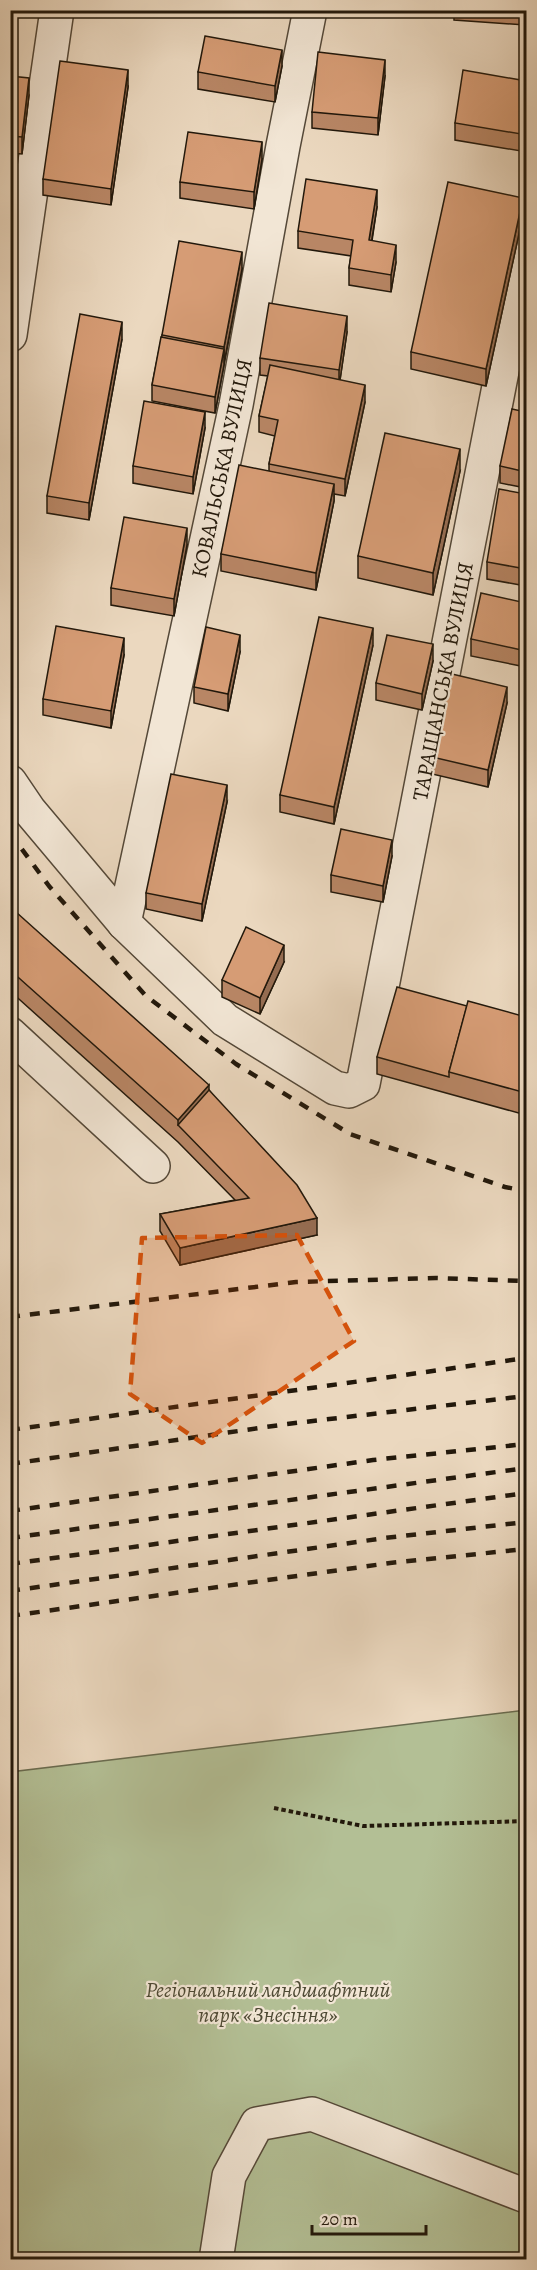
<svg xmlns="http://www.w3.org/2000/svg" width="537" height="2270" viewBox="0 0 537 2270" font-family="Alegreya,serif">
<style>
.green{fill:#b3bf95;stroke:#6a6c50;stroke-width:1.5}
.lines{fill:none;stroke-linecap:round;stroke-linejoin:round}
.minor-casing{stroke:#544838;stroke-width:36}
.path{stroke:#22180b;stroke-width:4;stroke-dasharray:4.5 3;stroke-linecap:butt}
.minor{stroke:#f2e6d5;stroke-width:33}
.rail{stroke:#22180b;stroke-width:4.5;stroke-dasharray:10 10;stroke-linecap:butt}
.wall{fill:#b88665;stroke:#22180b;stroke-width:1.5}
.shaded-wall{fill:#966d52;stroke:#22180b;stroke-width:1.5}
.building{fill:#d69c75;stroke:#22180b;stroke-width:1.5}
.marked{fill:#d4520c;fill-opacity:0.2;stroke:#d4520c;stroke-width:4.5;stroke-dasharray:12 8;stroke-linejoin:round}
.labels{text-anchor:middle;stroke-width:4.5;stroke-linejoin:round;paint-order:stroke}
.street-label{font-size:22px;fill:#22180b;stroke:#f2e6d5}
.park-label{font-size:22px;font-style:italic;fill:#4e4a34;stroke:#f2e6d5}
</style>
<rect width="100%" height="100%" fill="#ebd8bf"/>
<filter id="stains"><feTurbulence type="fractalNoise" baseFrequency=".00333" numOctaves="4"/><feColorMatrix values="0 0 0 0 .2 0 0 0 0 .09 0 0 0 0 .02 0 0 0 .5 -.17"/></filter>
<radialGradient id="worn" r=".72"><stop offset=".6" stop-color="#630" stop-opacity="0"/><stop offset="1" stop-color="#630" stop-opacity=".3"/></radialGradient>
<polygon class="green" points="526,1710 526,2259 11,2259 10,1772"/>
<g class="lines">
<defs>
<g id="minor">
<polyline points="10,335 57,10"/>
<polyline points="10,782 29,810 124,923 225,1020 335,1088 349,1091 363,1084 526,248"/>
<polyline points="124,923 236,405 283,146 310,10"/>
<polyline points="10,1034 153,1166"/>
<polyline points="216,2260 229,2176 257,2124 312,2114 526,2196"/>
</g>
</defs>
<use href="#minor" class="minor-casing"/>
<polyline class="path" points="274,1808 363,1826 526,1821"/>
<use href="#minor" class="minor"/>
<g class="rail">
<polyline points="10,833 49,886 146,996 236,1064 350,1134 505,1187 526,1191"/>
<polyline points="10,1317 296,1282 436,1278 526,1281"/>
<polyline points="10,1430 526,1358"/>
<polyline points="10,1464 287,1424 526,1396"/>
<polyline points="10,1511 373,1460 526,1444"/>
<polyline points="10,1538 526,1468"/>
<polyline points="10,1564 526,1493"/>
<polyline points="10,1591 385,1538 526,1522"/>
<polyline points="10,1616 390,1563 526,1549"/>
</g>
</g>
<g class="wall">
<polygon points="393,10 411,10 411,13"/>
<polygon points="454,10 526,10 525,25 454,20"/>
<polygon points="282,66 275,102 198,89 198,72"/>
<polygon points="10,76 29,95 22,154 10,153"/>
<polygon points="385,76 378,135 312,128 312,112"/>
<polygon points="526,81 526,118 521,151 455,140 455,123"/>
<polygon points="128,87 111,205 43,195 43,179"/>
<polygon points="262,159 254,209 180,198 180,182"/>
<polygon points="377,207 372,241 396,262 391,292 349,285 349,268 351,256 298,248 298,231"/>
<polygon points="523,215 486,386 411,369 411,352"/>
<polygon points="242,269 215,413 152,401 152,385 162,335"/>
<polygon points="347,332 340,380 365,402 345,496 334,494 334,501 316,590 221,571 221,554 269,471 269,464 275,436 259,432 259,416 268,376 260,375 260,358"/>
<polygon points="122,339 89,520 47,513 47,496"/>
<polygon points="526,412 526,488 500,483 500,466"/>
<polygon points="205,428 193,494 133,483 133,466"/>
<polygon points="460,471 433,595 358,578 358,556"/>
<polygon points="526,494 526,586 487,579 487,562"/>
<polygon points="187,545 174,616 111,605 111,588"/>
<polygon points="526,603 526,667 471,656 471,639"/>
<polygon points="373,645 334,824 280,812 280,795"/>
<polygon points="240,652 228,711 194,703 194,687"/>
<polygon points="124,655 111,728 43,715 43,699"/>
<polygon points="433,661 422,710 376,700 376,683"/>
<polygon points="507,703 488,787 432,774 432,757"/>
<polygon points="227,802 202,921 146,909 146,893"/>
<polygon points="392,856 383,902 331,892 331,875"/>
<polygon points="10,918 209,1090 317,1235 180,1265 160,1231 160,1214 235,1200 178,1142 10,991"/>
<polygon points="284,962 260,1014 222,997 222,980"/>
<polygon points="467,1006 526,1017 526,1115 377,1074 377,1057"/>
</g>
<g class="shaded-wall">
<polygon points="282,50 282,66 275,102 275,86"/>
<polygon points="385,60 385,76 378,135 378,118"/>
<polygon points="128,70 128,87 111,205 111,189"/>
<polygon points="29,78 29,95 22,154 22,137"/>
<polygon points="526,101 526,118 521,151 521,134"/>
<polygon points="262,142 262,159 254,209 254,192"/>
<polygon points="377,190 377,207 369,257 369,240"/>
<polygon points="523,198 523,215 486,386 486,369"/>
<polygon points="396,245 396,262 391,292 391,275"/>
<polygon points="242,252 242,269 224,363 224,347"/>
<polygon points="347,316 347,332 339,387 339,370"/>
<polygon points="122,322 122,339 89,520 89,503"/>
<polygon points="224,349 224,365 215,413 215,397"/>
<polygon points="365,385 365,402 345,496 345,479"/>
<polygon points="205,412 205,428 193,494 193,477"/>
<polygon points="460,449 460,471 433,595 433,573"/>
<polygon points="334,484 334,501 316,590 316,573"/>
<polygon points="187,528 187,545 174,616 174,599"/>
<polygon points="373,628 373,645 334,824 334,807"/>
<polygon points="240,635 240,652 228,711 228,694"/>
<polygon points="124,638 124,655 111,728 111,711"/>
<polygon points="433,644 433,661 422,710 422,694"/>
<polygon points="507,687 507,703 488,787 488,770"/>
<polygon points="227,785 227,802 202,921 202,904"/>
<polygon points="392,840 392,856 383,902 383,886"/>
<polygon points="284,945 284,962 260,1014 260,998"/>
<polygon points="209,1085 209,1107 178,1125 178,1120"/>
<polygon points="317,1218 317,1235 180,1265 180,1248"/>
</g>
<g class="building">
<polygon points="205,36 282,50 275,86 198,72"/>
<polygon points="318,52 385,60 378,118 312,112"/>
<polygon points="60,61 128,70 111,189 43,179"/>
<polygon points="463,70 526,81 526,101 521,134 455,123"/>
<polygon points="10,76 29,78 22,137 10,136"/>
<polygon points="188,132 262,142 254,192 180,182"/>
<polygon points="306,179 377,190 369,240 396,245 391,275 349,268 353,240 298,231"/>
<polygon points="448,182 523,198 486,369 411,352"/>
<polygon points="179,241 242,252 224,347 162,335"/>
<polygon points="269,303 347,316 339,370 260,358"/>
<polygon points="80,314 122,322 89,503 47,496"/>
<polygon points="161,337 224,349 215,397 152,385"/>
<polygon points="270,365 365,385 345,479 269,464 278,420 259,416"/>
<polygon points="144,401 205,412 193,477 133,466"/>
<polygon points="512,409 526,412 526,472 500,466"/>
<polygon points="385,433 460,449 433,573 358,556"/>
<polygon points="239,465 334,484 316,573 221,554"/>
<polygon points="499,489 526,494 526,569 487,562"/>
<polygon points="124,517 187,528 174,599 111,588"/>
<polygon points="481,593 526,603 526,651 471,639"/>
<polygon points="319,617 373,628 334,807 280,795"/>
<polygon points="56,626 124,638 111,711 43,699"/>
<polygon points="206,627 240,635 228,694 194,687"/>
<polygon points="387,635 433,644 422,694 376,683"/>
<polygon points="452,674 507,687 488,770 432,757"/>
<polygon points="171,774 227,785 202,904 146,893"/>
<polygon points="341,829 392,840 383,886 331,875"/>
<polygon points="16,912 209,1085 178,1120 10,970 10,918"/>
<polygon points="246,927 284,945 260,998 222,980"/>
<polygon points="397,987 467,1006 449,1072 449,1077 377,1057"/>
<polygon points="468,1001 526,1017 526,1093 449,1072"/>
<polygon points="209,1090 297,1185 317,1218 180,1248 160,1214 249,1198 178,1125"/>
</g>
<path class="marked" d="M297,1235L354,1341L202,1443L130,1394L142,1238Z"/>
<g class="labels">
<g class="street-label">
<text transform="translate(221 468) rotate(-78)" y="8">КОВАЛЬСЬКА ВУЛИЦЯ</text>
<text transform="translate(442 681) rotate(-79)" y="8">ТАРАЩАНСЬКА ВУЛИЦЯ</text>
</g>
<g class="park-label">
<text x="268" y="1997">Регіональний ландшафтний<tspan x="268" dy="25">парк «Знесіння»</tspan></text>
</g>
</g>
<rect width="537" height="2270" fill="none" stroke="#ebd8bf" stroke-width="36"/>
<rect x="12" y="12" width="513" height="2246" fill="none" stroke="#22180b" stroke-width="3"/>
<rect x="18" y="18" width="501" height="2234" fill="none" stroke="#22180b" stroke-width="1.5"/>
<path d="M312 2225v9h114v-9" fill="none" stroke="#22180b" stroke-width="3"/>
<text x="321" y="2225" font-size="18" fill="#22180b" stroke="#f2e6d5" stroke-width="4.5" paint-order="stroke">20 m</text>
<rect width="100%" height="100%" filter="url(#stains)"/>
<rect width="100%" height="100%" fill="url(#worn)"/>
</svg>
